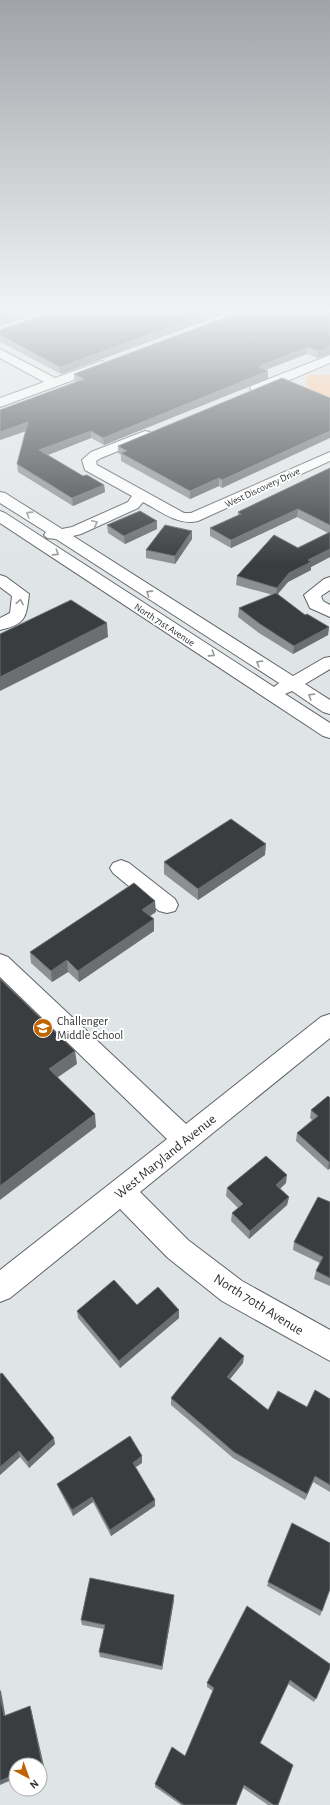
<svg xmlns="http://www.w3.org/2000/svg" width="330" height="1805" viewBox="0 0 330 1805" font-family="'Alegreya Sans',sans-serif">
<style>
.green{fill:#ffc295}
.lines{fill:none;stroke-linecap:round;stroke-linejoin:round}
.minor-casing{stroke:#606466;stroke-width:2}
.minor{fill:#fff;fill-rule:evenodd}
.wall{fill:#8c9092}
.shaded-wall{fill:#6b6f71}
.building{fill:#393d3f;stroke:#6b6f71}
.oneway{stroke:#979898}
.labels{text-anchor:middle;stroke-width:4;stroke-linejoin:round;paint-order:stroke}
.far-street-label{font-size:10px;fill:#2f3132;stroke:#fff}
.poi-label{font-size:12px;fill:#2f3132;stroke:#fff;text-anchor:start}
.near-street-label{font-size:14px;fill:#2f3132;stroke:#fff}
</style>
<rect width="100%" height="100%" fill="#dfe4e6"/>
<polygon class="green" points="308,375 330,375 330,397 309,390 305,382"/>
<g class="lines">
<defs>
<g id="minor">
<polygon points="0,349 55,378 102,361 108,365 106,368 0,407 0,398 44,382 0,358"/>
<polygon points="330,355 330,363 261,392 256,393 250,389 251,386"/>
<path d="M145,431L150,432L152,435L150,438L101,458L96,461L97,465L184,513H191L330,452V461L198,521C178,526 160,511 143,502L138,508L81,534L73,536L293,676L324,658L330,657V669L305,684L330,700V714L323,712L292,691L285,694L330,723V738L323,736L0,523V511L5,513L274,687L279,683L56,539L47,538L44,535L46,532L0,503V492L5,493L62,529L72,527L128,502L132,496L85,470L82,460L91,452Z"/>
<path d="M0,575L6,577L29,594C26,618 26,624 0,630V618L10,613L12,596L0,587Z"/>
<polygon points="330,577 330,590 321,596 323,601 330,605 330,617 310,608 304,595 324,579"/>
<polygon points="121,860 129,863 175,899 178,905 175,911 167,913 159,911 113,873 110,868 113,863"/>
<polygon points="0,954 8,957 186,1124 321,1017 330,1014 330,1038 140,1192 188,1240 242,1281 330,1330 330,1361 222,1301 168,1258 120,1209 10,1298 0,1302 0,1270 167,1139 0,977"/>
</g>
</defs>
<use href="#minor" class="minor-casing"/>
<use href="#minor" class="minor"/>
</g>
<g class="wall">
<polygon points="52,312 230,312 61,374 0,342 0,335"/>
<polygon points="330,312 330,354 317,358 307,354 265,370 268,371 268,379 104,445 91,438 48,455 83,476 104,485 105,492 73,506 18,472 17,464 26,431 0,440 0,410 76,382 74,381 74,374"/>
<polygon points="118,446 236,481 222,488 219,486 190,499 121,461 121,455 118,453"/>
<polygon points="330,468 330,557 311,567 311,570 288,582 278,594 305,615 329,627 328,635 293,654 259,633 238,617 239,608 273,595 236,585 237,576 328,533 297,517 231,548 210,536 210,528 238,515 238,512"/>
<polygon points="157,521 157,529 125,544 108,533 107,525"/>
<polygon points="192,539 175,564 146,558 146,550"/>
<polygon points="265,855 198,900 164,874 164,862"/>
<polygon points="156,912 150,916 154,931 79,982 68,972 52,982 31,963 30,952"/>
<polygon points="330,1098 330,1168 328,1170 296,1141 297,1133 312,1120 310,1118 311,1110"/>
<polygon points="286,1183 280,1189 289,1197 287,1205 249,1239 231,1221 232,1213 238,1208 226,1196 227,1188"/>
<polygon points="330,1202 330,1286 314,1279 316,1271 320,1263 293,1250 294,1242"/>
<polygon points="137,1305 179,1318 120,1368 78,1318 77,1311"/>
<polygon points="243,1363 230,1379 268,1410 307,1407 330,1399 330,1492 313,1482 305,1500 233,1458 171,1405 171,1398"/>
<polygon points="0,1374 55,1444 29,1468 20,1457 0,1475"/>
<polygon points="142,1463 135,1467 155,1506 111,1536 93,1502 73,1516 59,1489 57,1484"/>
<polygon points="268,1582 322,1611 320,1616 267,1586"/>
<polygon points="174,1600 162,1670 100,1657 99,1652 104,1629 82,1625 81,1620"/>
<polygon points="330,1668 314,1702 288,1684 260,1744 278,1805 268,1805 243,1788 236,1805 181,1805 155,1787 155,1784 185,1756 213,1691 207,1687 207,1683"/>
</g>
<g class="shaded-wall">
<polygon points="20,312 42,312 0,326 0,319"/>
<polygon points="211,312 230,312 61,374 60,367"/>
<polygon points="308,347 307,354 262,371 259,367 261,365"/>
<polygon points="330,347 330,354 317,358 318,351"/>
<polygon points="268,371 268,379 104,445 103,438"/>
<polygon points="28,422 29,430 0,440 0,432"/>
<polygon points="91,431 91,438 40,458 39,450"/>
<polygon points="330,431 330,438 222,488 222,480"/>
<polygon points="219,478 219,486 190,499 190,491"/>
<polygon points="104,485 105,492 73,506 72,498"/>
<polygon points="298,509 297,517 231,548 231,540"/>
<polygon points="157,521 157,529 125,544 124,536"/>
<polygon points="192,531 192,539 175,564 175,556"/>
<polygon points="330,549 330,557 311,567 311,570 288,582 276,596 277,588 289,573 308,560"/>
<polygon points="107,623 108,637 0,691 0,677"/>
<polygon points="329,627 328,635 293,654 294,646"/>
<polygon points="266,844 265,855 198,900 198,889"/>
<polygon points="155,901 156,912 142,921 142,910"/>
<polygon points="154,919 154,931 79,982 78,971"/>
<polygon points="67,960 68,972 52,982 51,971"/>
<polygon points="75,1051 77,1064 51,1082 49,1069"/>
<polygon points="95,1114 96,1127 0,1200 0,1186"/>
<polygon points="330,1161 330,1168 328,1170 329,1162"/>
<polygon points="287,1175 286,1183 275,1193 276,1185"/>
<polygon points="289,1197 287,1205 249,1239 250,1231"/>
<polygon points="179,1310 179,1318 120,1368 119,1361"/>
<polygon points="244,1356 243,1363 226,1384 227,1377"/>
<polygon points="54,1438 55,1444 29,1468 28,1462"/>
<polygon points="19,1451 20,1457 0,1475 0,1467"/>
<polygon points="142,1456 142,1463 133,1469 133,1463"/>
<polygon points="315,1476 313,1482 305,1500 307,1494"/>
<polygon points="92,1497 93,1502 73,1516 72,1510"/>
<polygon points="155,1500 155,1506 111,1536 110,1530"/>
<polygon points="174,1595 174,1600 162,1670 162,1666"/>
<polygon points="0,1690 1,1691 6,1719 4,1716 0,1694"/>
<polygon points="30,1706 31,1709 44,1766 40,1768 40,1765 38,1765"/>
<polygon points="16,1774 16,1778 0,1785 0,1781"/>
</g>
<g class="building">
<polygon points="0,312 20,312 0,319"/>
<polygon points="52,312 211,312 60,367 0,335 0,330"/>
<polygon points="240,312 330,312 330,347 318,351 308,347 261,365 263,365 259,367 268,371 103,438 91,431 39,450 83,476 87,475 104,485 72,498 17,464 28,422 0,432 0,410 84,379 74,374"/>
<polygon points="282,378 330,398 330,431 222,480 219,478 190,491 121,453 127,451 118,446"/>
<polygon points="330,468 330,525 298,509 231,540 210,528 241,514 238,512"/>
<polygon points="140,511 157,521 124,536 107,525"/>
<polygon points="165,525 192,531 175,556 146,550"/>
<polygon points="330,532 330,549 308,560 311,562 289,573 277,588 237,576 274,535 298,548"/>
<polygon points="276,593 305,615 307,614 329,627 294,646 260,624 239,608"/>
<polygon points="71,600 107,623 0,677 0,634"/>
<polygon points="231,819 266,844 198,889 164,862"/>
<polygon points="134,883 155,901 142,910 154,919 78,971 67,960 51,971 30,952"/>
<polygon points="0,979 75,1051 49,1069 95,1114 0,1186"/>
<polygon points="328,1096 330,1098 330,1161 329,1162 297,1133 318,1116 311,1110"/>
<polygon points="266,1156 287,1175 276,1185 289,1197 250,1231 232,1213 243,1204 227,1188"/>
<polygon points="318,1197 330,1202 330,1278 316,1271 323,1257 294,1242"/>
<polygon points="114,1280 137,1305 158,1287 179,1310 119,1361 77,1311"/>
<polygon points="220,1337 244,1356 227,1377 268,1410 278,1391 307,1407 315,1390 330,1399 330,1485 315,1476 307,1494 234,1452 171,1398"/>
<polygon points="2,1373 54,1438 28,1462 19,1451 0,1467 0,1374"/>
<polygon points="130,1436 142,1456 133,1463 155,1500 110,1530 92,1497 72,1510 57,1484"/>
<polygon points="292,1523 330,1543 330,1589 322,1611 268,1582"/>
<polygon points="90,1578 174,1595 162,1666 99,1652 105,1625 81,1620"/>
<polygon points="247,1606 330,1664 330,1668 316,1699 290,1680 260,1743 293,1765 278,1805 274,1805 244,1785 236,1805 184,1805 155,1784 172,1747 185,1756 214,1688 207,1683"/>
<polygon points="0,1694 4,1716 30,1706 42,1763 38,1765 16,1765 16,1774 0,1781"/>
</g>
<defs><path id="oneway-chevron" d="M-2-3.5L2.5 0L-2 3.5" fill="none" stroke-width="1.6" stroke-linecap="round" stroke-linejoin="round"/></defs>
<g class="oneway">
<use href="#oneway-chevron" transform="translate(29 514) rotate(-147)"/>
<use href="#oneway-chevron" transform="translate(95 523) rotate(-25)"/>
<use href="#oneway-chevron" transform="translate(56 553) rotate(33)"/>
<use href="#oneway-chevron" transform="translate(149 593) rotate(-147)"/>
<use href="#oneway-chevron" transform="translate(20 602) rotate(-81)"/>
<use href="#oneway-chevron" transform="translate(212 654) rotate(33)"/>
<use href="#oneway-chevron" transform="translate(259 663) rotate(-148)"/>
<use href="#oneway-chevron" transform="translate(311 696) rotate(-148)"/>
</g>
<linearGradient id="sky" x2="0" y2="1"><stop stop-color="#a1a3a9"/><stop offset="0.55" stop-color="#f1f3f4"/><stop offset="1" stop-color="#f1f3f4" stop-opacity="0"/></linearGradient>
<rect width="330" height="565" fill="url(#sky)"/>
<defs>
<symbol id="school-disc" viewBox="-11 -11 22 22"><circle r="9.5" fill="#be6501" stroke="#fff"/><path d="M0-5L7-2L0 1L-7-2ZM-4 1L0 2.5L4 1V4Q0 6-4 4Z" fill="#fff"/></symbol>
</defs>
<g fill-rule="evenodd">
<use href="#school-disc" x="32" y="1017" width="22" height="22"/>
</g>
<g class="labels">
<g class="far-street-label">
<text transform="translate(262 487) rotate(-25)" y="4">West Discovery Drive</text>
<text transform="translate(165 624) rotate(33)" y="4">North 71st Avenue</text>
</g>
<g class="poi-label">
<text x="57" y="1025">Challenger<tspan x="57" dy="14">Middle School</tspan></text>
</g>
<g class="near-street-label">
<text transform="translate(165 1156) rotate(-39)" y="5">West Maryland Avenue</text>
<text transform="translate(259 1304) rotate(32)" y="5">North 70th Avenue</text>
</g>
</g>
<g transform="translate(28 1777) rotate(139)"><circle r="19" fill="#ffffff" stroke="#acadad"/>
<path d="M0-3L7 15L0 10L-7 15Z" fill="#be6501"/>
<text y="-6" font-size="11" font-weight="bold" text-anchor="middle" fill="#2f3132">N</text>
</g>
</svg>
